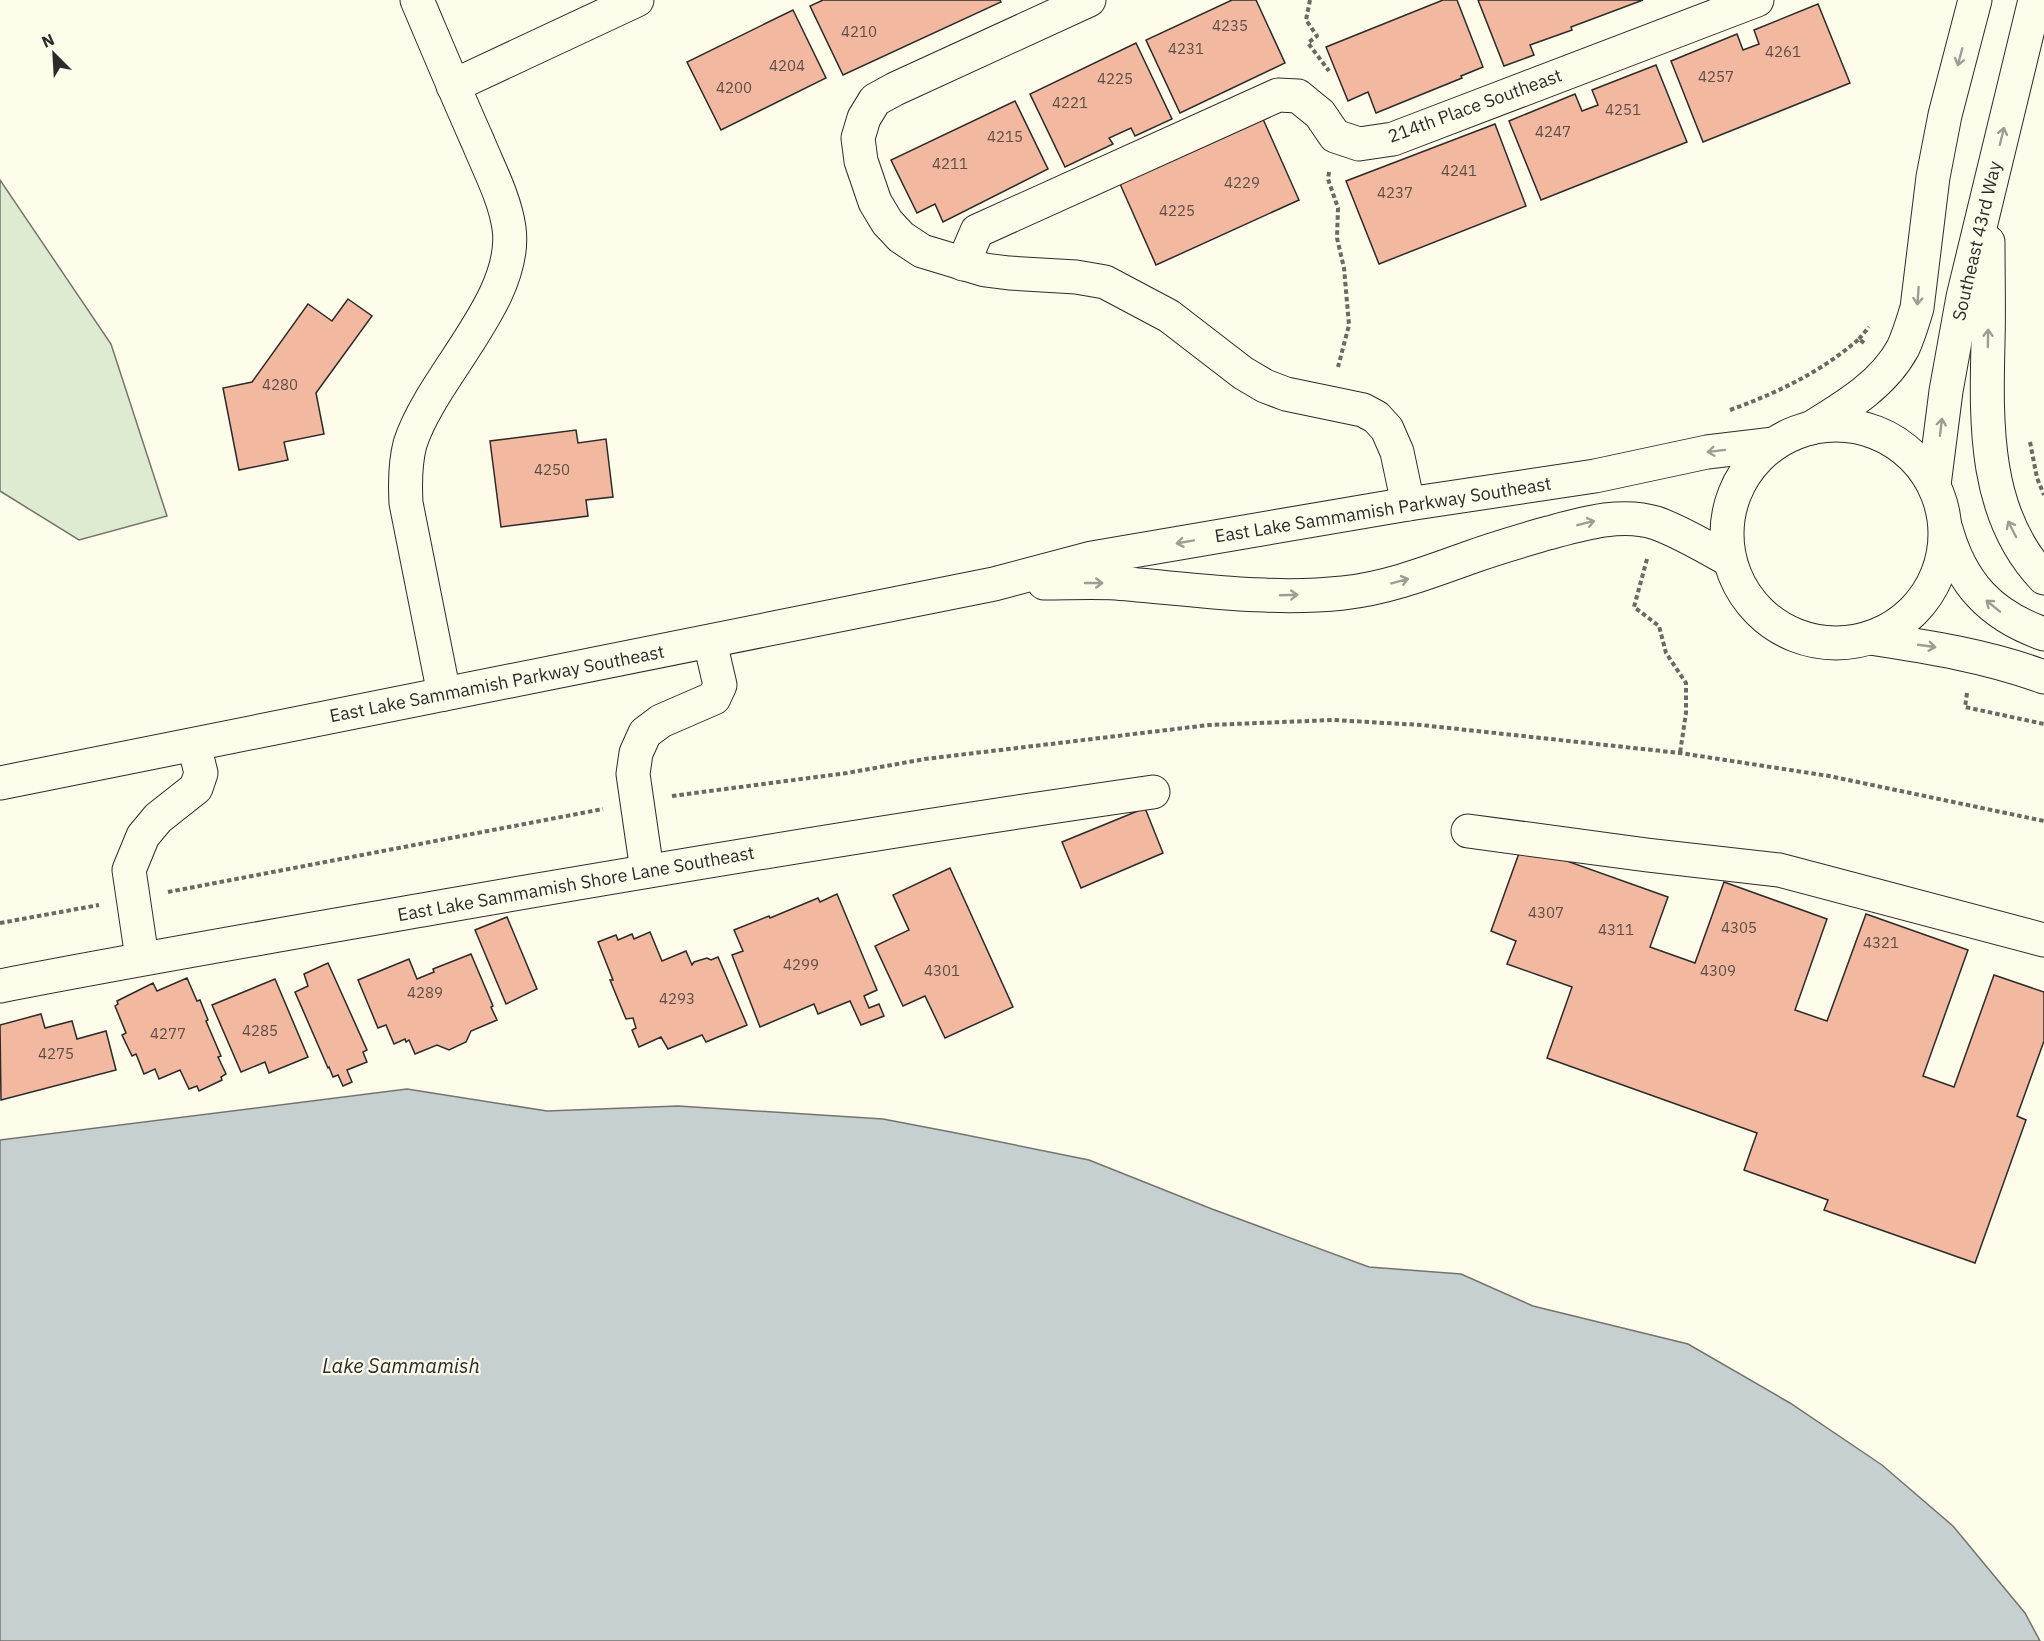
<svg xmlns="http://www.w3.org/2000/svg" width="2044" height="1641" viewBox="0 0 2044 1641" font-family="'IBM Plex Sans',sans-serif">
<style>
.green{fill:#deebd1;stroke:#74746e;stroke-width:1.5}
.water{fill:#c7d0d0;stroke:#74746e;stroke-width:1.5}
.building{fill:#f2b8a0;stroke:#2b2b2b;stroke-width:1.5}
.lines{fill:none;stroke-linecap:round;stroke-linejoin:round}
.minor-casing{stroke:#2b2b2b;stroke-width:35}
.major-casing{stroke:#2b2b2b;stroke-width:35}
.path{stroke:#6a6964;stroke-width:4;stroke-dasharray:4.5 3;stroke-linecap:butt}
.minor{stroke:#fdfbea;stroke-width:33}
.major{stroke:#fdfbea;stroke-width:33}
.oneway{stroke:#9e9d94}
.labels{text-anchor:middle;stroke-width:4.5;stroke-linejoin:round;paint-order:stroke}
.number-label{font-size:15px;fill:#5d4e48}
.street-label{font-size:18px;fill:#2b2b2b;stroke:#fdfbea}
.water-label{font-size:20px;font-style:italic;fill:#2b2b2b;stroke:#fdfbea}
</style>
<rect width="100%" height="100%" fill="#fdfbea"/>
<polygon class="green" points="0,180 111,344 167,516 79,540 0,491"/>
<polygon class="water" points="407,1089 547,1111 678,1106 883,1119 951,1132 1089,1160 1212,1209 1369,1267 1461,1274 1533,1306 1688,1344 1790,1403 1882,1465 1953,1526 2025,1613 2040,1641 0,1641 0,1140"/>
<g class="building">
<polygon points="823,0 1000,0 1001,2 843,75 810,6"/>
<polygon points="1232,0 1256,0 1285,63 1180,113 1146,40"/>
<polygon points="1443,0 1457,0 1483,67 1461,76 1462,78 1376,113 1368,92 1348,101 1326,47"/>
<polygon points="1478,0 1643,0 1571,27 1572,30 1530,45 1534,55 1504,66"/>
<polygon points="1818,4 1850,83 1703,142 1671,61 1737,34 1743,50 1759,44 1754,30"/>
<polygon points="793,10 826,78 721,130 687,62"/>
<polygon points="1136,43 1172,119 1135,136 1131,128 1109,138 1113,144 1065,167 1030,94"/>
<polygon points="1656,65 1687,142 1541,200 1509,121 1575,94 1582,111 1598,105 1592,90"/>
<polygon points="1015,101 1048,169 943,222 935,204 917,213 891,160"/>
<polygon points="1263,119 1299,200 1156,265 1120,184"/>
<polygon points="1495,124 1526,206 1379,264 1346,181"/>
<polygon points="348,299 372,316 316,393 324,434 284,442 288,460 239,470 223,388 252,382 308,304 332,321"/>
<polygon points="576,430 578,443 606,439 613,497 586,500 588,516 501,527 490,441"/>
<polygon points="1145,808 1163,853 1081,888 1062,842"/>
<polygon points="1522,845 1668,897 1650,947 1695,963 1724,882 1827,919 1795,1010 1827,1021 1866,914 1968,950 1923,1076 1954,1087 1994,975 2044,992 2044,1041 2017,1116 2026,1120 1975,1263 1824,1210 1828,1200 1744,1170 1757,1133 1547,1058 1572,987 1507,964 1516,941 1491,931"/>
<polygon points="950,868 1013,1007 945,1038 925,996 903,1006 875,946 909,930 893,895"/>
<polygon points="837,894 877,990 864,996 869,1008 879,1004 884,1016 861,1025 850,1001 818,1014 814,1004 760,1027 732,955 743,951 734,930 769,916 770,918 818,898 820,902"/>
<polygon points="507,917 537,989 506,1004 475,930"/>
<polygon points="650,932 662,961 686,951 692,965 694,962 707,958 711,960 718,957 747,1025 706,1042 702,1035 668,1049 661,1037 639,1047 632,1030 636,1028 633,1018 626,1019 610,980 613,980 598,942 616,935 618,940 632,934 634,939"/>
<polygon points="471,954 493,1006 491,1007 497,1020 471,1031 466,1042 449,1050 437,1045 415,1054 409,1040 406,1042 405,1039 394,1044 386,1025 378,1028 358,980 409,959 417,979 434,972 433,969"/>
<polygon points="328,963 367,1050 363,1052 367,1062 347,1070 352,1082 343,1086 338,1075 333,1077 329,1067 328,1068 295,992 308,986 304,974"/>
<polygon points="187,978 197,1001 200,1000 208,1020 206,1021 221,1056 218,1057 226,1074 221,1077 222,1080 199,1091 197,1086 189,1089 180,1070 159,1079 155,1069 144,1074 136,1054 132,1056 122,1035 126,1033 115,1006 118,1004 117,1001 153,983 157,991"/>
<polygon points="275,979 308,1057 269,1073 265,1062 241,1072 212,1005"/>
<polygon points="41,1014 45,1028 72,1021 77,1039 106,1031 116,1070 1,1100 0,1025"/>
</g>
<g class="lines">
<defs>
<g id="minor">
<path d="M417,0C437,47 457,95 478,142C489,169 505,199 509,228C519,299 431,377 410,444C405,463 405,484 406,503L444,694"/>
<polyline points="1089,0 895,89 875,100 864,118 858,138 861,161 875,202 887,222 901,237 922,251 985,270 1009,273 1076,277 1105,282 1169,316 1243,373 1265,386 1286,394 1363,410 1376,417 1387,429 1397,452 1408,504"/>
<polyline points="453,86 637,0"/>
<polyline points="963,264 977,231 1278,95 1298,96 1320,114 1335,136 1359,144 1393,139 1757,0"/>
<polyline points="1468,831 1647,855 1779,870 2044,940"/>
<polyline points="647,871 633,774 636,753 645,733 661,721 714,698 720,685 710,642"/>
<polyline points="142,958 129,870 143,836 158,818 196,788 201,773 194,745"/>
<path d="M0,986C148,957 297,932 445,906C681,865 917,826 1153,792"/>
</g>
<g id="major">
<path d="M1988,242C1988,276 1989,310 1988,343C1986,425 1984,515 2044,578"/>
<circle cx="1836" cy="534" r="109"/>
<path d="M1811,428C1845,407 1883,385 1903,348C1909,335 1913,321 1917,308L1933,177L1945,115L1975,0"/>
<polyline points="1934,485 1946,391 1963,297 2035,0"/>
<path d="M1946,529C1961,583 1990,615 2044,634"/>
<path d="M1044,583C1068,583 1092,582 1116,583C1192,589 1268,601 1343,593C1389,588 1432,571 1474,556C1499,547 1524,540 1548,533C1582,524 1621,512 1656,523C1681,532 1706,547 1729,560"/>
<path d="M1870,638C1929,647 1987,656 2044,677"/>
<polyline points="0,783 994,584 1092,558 1408,504 1595,476 1707,452 1774,444"/>
</g>
</defs>
<use href="#minor" class="minor-casing"/>
<use href="#major" class="major-casing"/>
<g class="path">
<polyline points="1310,0 1306,20 1317,36 1308,43 1329,71"/>
<polyline points="1329,172 1328,179 1338,208 1337,238 1344,268 1349,325 1338,367"/>
<polyline points="1859,339 1869,327"/>
<path d="M1730,410C1777,393 1821,372 1859,339L1864,343"/>
<polyline points="2030,442 2037,478 2044,495"/>
<polyline points="1647,559 1634,607 1659,626 1666,653 1686,683 1686,713 1680,753"/>
<polyline points="1967,693 1965,707 2044,724"/>
<polyline points="672,796 847,773 925,759 1209,725 1333,720 1421,725 1680,753 1829,776 2044,821"/>
<polyline points="168,892 603,809"/>
<polyline points="0,923 99,905"/>
</g>
<use href="#minor" class="minor"/>
<use href="#major" class="major"/>
</g>
<defs><path id="oneway-shaft" d="M-6 0H5M1.5-3L5.5 0L1.5 3" fill="none" stroke-width="1.6" stroke-linecap="round" stroke-linejoin="round" transform="scale(1.5)"/></defs>
<g class="oneway">
<use href="#oneway-shaft" transform="translate(1960 57) rotate(105)"/>
<use href="#oneway-shaft" transform="translate(2002 136) rotate(-76)"/>
<use href="#oneway-shaft" transform="translate(1918 296) rotate(94)"/>
<use href="#oneway-shaft" transform="translate(1988 338) rotate(-89)"/>
<use href="#oneway-shaft" transform="translate(1941 427) rotate(-83)"/>
<use href="#oneway-shaft" transform="translate(1716 451) rotate(173)"/>
<use href="#oneway-shaft" transform="translate(1586 523) rotate(-14)"/>
<use href="#oneway-shaft" transform="translate(2012 529) rotate(-117)"/>
<use href="#oneway-shaft" transform="translate(1185 542) rotate(170)"/>
<use href="#oneway-shaft" transform="translate(1400 581) rotate(-15)"/>
<use href="#oneway-shaft" transform="translate(1094 583)"/>
<use href="#oneway-shaft" transform="translate(1289 595) rotate(-2)"/>
<use href="#oneway-shaft" transform="translate(1993 606) rotate(-141)"/>
<use href="#oneway-shaft" transform="translate(1927 646) rotate(8)"/>
</g>
<g class="labels">
<g class="number-label">
<text x="1230" y="31">4235</text>
<text x="859" y="37">4210</text>
<text x="1186" y="54">4231</text>
<text x="1783" y="57">4261</text>
<text x="787" y="71">4204</text>
<text x="1716" y="82">4257</text>
<text x="1115" y="84">4225</text>
<text x="734" y="93">4200</text>
<text x="1070" y="108">4221</text>
<text x="1623" y="115">4251</text>
<text x="1553" y="137">4247</text>
<text x="1005" y="142">4215</text>
<text x="950" y="169">4211</text>
<text x="1459" y="176">4241</text>
<text x="1242" y="188">4229</text>
<text x="1395" y="198">4237</text>
<text x="1177" y="216">4225</text>
<text x="280" y="390">4280</text>
<text x="552" y="475">4250</text>
<text x="1546" y="918">4307</text>
<text x="1739" y="933">4305</text>
<text x="1616" y="935">4311</text>
<text x="1881" y="948">4321</text>
<text x="801" y="970">4299</text>
<text x="942" y="976">4301</text>
<text x="1718" y="976">4309</text>
<text x="425" y="998">4289</text>
<text x="677" y="1004">4293</text>
<text x="260" y="1036">4285</text>
<text x="168" y="1039">4277</text>
<text x="56" y="1059">4275</text>
</g>
<g class="street-label">
<text transform="translate(1475 106) rotate(-20)" y="6">214th Place Southeast</text>
<text transform="translate(1977 241) rotate(-77)" y="6">Southeast 43rd Way</text>
<text transform="translate(1383 510) rotate(-9)" y="6">East Lake Sammamish Parkway Southeast</text>
<text transform="translate(497 684) rotate(-11)" y="6">East Lake Sammamish Parkway Southeast</text>
<text transform="translate(576 884) rotate(-10)" y="6">East Lake Sammamish Shore Lane Southeast</text>
</g>
<g class="water-label">
<text x="401" y="1373">Lake Sammamish</text>
</g>
</g>
<g transform="translate(54 54) rotate(336)" stroke="#fdfbea" stroke-width="4.5" paint-order="stroke">
<path d="M0-4.5L10 22L0 15L-10 22Z" fill="#2b2b2b"/>
<text y="-9" font-size="16" font-weight="bold" text-anchor="middle" fill="#2b2b2b">N</text>
</g>
</svg>
